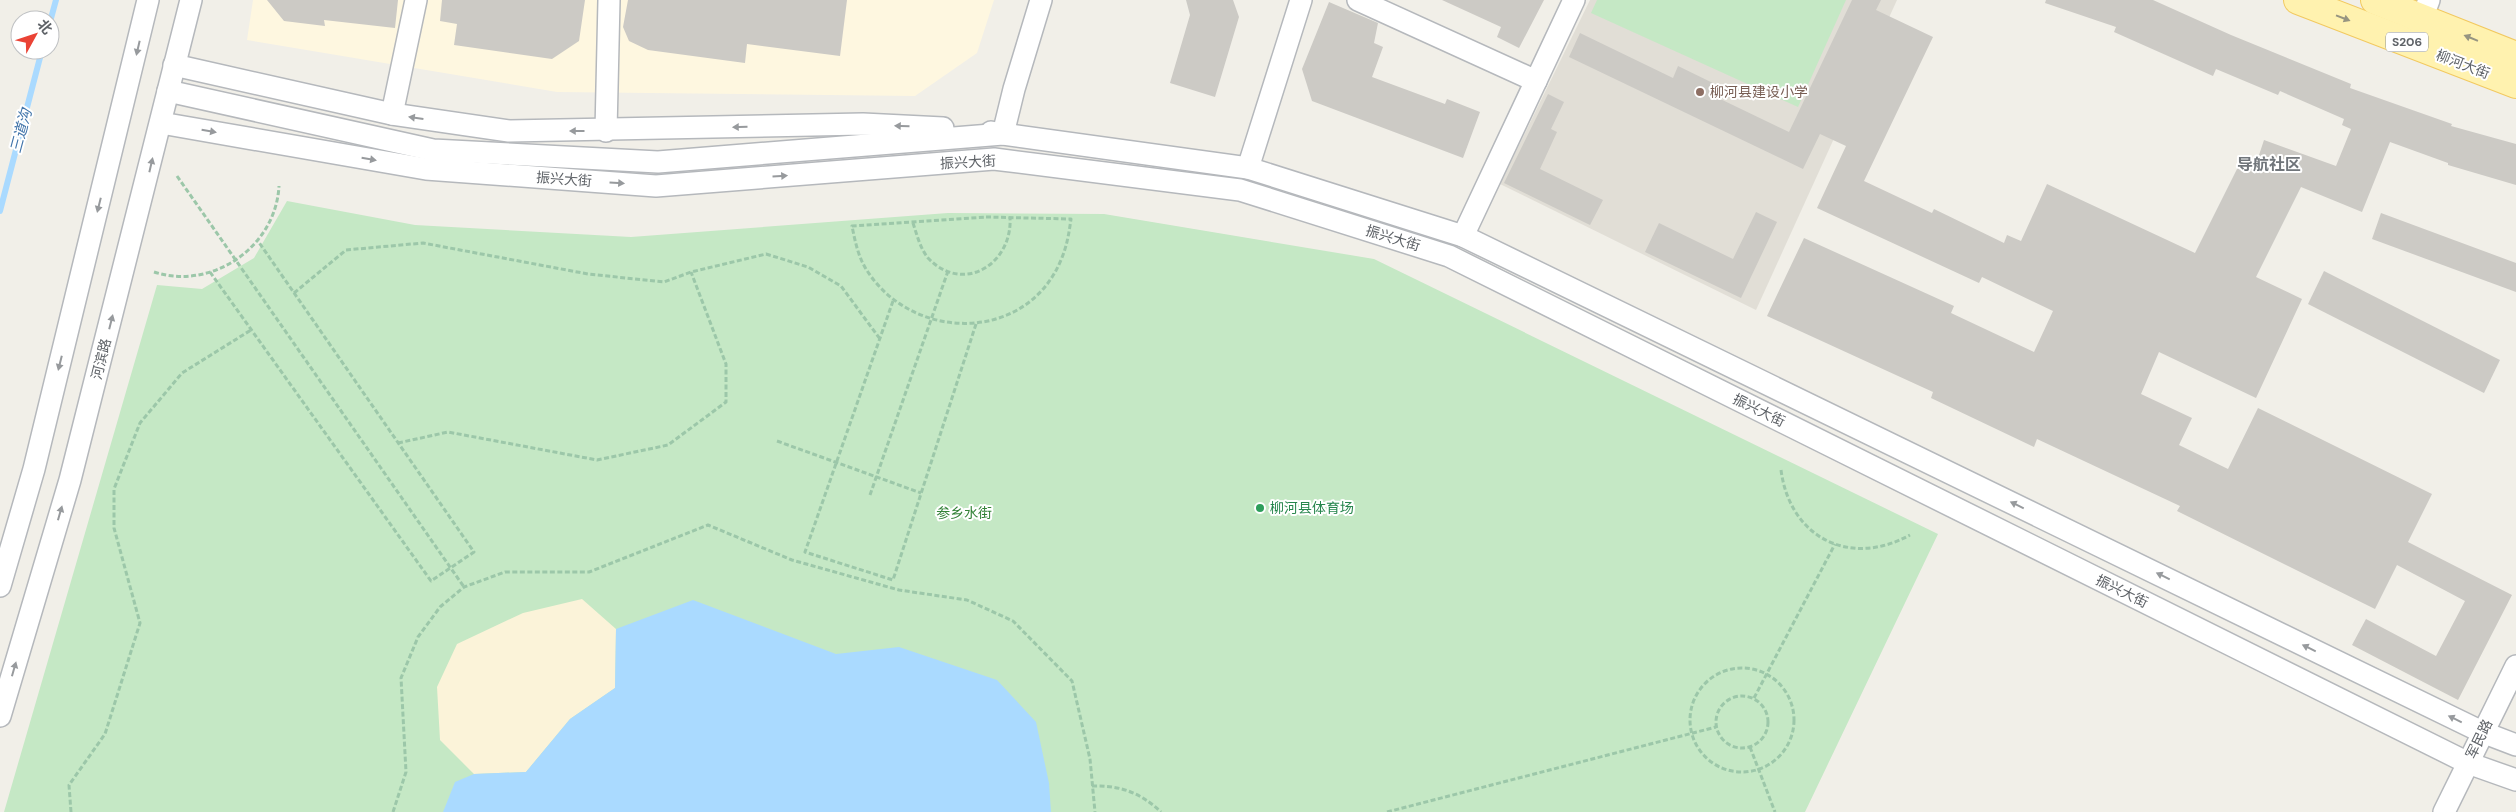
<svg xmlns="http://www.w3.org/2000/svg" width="2516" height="812" viewBox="0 0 2516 812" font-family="'DM Sans','Noto Sans SC',sans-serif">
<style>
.commercial{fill:#fef7e0}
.education{fill:#e1ded6}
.green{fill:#c5e8c5}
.sand{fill:#fbf3d9}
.water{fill:#aadaff}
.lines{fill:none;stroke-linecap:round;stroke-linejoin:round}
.stream{stroke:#aadaff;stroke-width:6}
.building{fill:#cccac5}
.minor-casing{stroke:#b5b8bc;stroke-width:24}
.major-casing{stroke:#f2c960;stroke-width:30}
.path{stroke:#9cc7a9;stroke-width:3;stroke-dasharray:5 2.5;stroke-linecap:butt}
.minor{stroke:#fff;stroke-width:21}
.major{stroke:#fff2af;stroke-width:28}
.oneway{fill:#979581}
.oneway2{fill:#979a9d}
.education-dot{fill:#8d6e63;stroke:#fff;stroke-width:2}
.leisure-dot{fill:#2e9e5b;stroke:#fff;stroke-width:2}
.labels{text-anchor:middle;stroke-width:4;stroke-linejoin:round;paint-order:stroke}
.shield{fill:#fff;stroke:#8f9295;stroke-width:1}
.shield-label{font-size:12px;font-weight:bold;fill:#5f6368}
.street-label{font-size:14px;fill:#5f6368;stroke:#fff}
.education-label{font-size:14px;fill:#785e54;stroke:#fff;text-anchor:start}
.leisure-label{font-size:14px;fill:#27864d;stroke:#fff;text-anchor:start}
.park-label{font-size:14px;fill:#348238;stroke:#fff}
.water-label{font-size:15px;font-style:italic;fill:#4174aa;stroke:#fff}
.quarter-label{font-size:16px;font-weight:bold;fill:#70757a;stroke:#fff}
</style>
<rect width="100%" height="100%" fill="#f1efe8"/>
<polygon class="commercial" points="253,0 994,0 977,53 915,96 557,92 247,40"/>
<polygon class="education" points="1590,0 1897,0 1756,310 1500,184"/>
<g class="green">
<polygon points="1597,0 1846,0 1798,107 1591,13"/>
<polygon points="287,201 415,225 631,237 948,213 1104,214 1374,259 1938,534 1805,812 4,812 157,285 202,289 254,258"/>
</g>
<polygon class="sand" points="582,599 616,629 615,688 570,719 526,772 474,774 440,740 437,687 457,644 523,613"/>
<polygon class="water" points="693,600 836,654 899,647 997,680 1036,722 1049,783 1051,812 443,812 455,782 474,774 526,772 570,719 615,688 616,629"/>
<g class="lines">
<g class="stream">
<polyline points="50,22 56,0"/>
<polyline points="0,211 42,50"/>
</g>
</g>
<g class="building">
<polygon points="267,0 398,0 395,28 324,20 325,26 284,21"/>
<polygon points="442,0 585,0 579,41 552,59 454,45 457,24 440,21"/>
<polygon points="628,0 847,0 840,56 747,44 745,63 648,50 629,41 623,27"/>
<polygon points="1186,0 1233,0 1239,17 1215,97 1170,83 1190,15"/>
<polygon points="1442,0 1544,0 1519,48 1497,37 1501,27"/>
<polygon points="1852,0 1881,0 1876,10 1933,37 1864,181 1932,213 1934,209 2004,243 2007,235 2021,241 2047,184 2195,253 2243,157 2256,164 2264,140 2336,166 2351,129 2342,125 2344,119 2280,91 2278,95 2216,69 2213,76 2114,32 2116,27 2045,3 2046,0 2153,0 2231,35 2351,84 2350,88 2452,124 2451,126 2516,144 2516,185 2448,165 2448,163 2390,142 2362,212 2301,187 2256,277 2302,299 2256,398 2159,352 2141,394 2192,418 2179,445 2228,469 2258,408 2432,494 2408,542 2512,595 2458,700 2352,645 2366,619 2436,656 2465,601 2397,565 2375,609 2177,511 2180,506 2037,439 2034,447 1931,398 1933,392 1767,316 1804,238 1954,306 1951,313 2034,352 2053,311 1982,277 1979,283 1817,208 1846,146 1820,134 1803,169 1569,57 1580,33 1673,78 1678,66 1717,85 1712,95 1789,132"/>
<polygon points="1329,2 1378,23 1374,43 1383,47 1372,77 1445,104 1447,99 1480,112 1463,158 1312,101 1302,69"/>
<polygon points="1548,94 1564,102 1551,129 1557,132 1540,169 1603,200 1590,225 1504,183"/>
<polygon points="1756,212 1777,222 1741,298 1645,252 1659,223 1733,259"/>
<polygon points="2381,213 2516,263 2516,292 2372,239"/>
<polygon points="2324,271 2500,360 2484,393 2308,304"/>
</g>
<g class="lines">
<defs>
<g id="minor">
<polyline points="1358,0 1536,81"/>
<polyline points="2417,32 2429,0"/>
<polyline points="174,65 392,114 509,131 863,124 943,128"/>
<polyline points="168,91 433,150 658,162 1003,134 1248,168 1463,236 2482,732 2516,745"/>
<polyline points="392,114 416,0"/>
<polyline points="161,123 426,169 656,186 994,159 1240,190 1449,256 2468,763 2516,780"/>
<polyline points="606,131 609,0"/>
<polyline points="991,132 1003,134 1014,89 1041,0"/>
<polyline points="1248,168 1301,0"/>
<polyline points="1463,236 1574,0"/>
<polyline points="0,586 34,469 148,0"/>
<polyline points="0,716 70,480 191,0"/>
<polyline points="2444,812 2516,666"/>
</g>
<g id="major">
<polyline points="2298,0 2516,84"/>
<polyline points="2375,0 2516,56"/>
</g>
</defs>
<use href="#minor" class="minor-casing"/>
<use href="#major" class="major-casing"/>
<g class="path">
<polyline points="177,176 464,587"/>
<path d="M986,217L1071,219C1069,233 1067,246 1061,260C1026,344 911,342 866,269C858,256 855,241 852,226Z"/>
<path d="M913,223C917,235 920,248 928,258C963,295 1013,264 1010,217"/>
<path d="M154,272C213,291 276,246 279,186"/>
<polyline points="210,272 431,581 474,552 258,241"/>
<polyline points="294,293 346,250 423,243 588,274 664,282 691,272 766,254 808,267 841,286 880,339"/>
<polyline points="893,301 805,552 893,580 976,324"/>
<polyline points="777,441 921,493"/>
<polyline points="398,443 448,432 597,460 668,445 726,402 726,364 691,272"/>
<path d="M1781,470C1790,538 1850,568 1910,535"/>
<polyline points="870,495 948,271"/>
<circle cx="1742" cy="720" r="52"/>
<circle cx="1742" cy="722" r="26"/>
<polyline points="1754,698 1835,544"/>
<polyline points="1750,747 1775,812"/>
<path d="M1092,786C1120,785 1141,793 1161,812"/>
<polyline points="71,812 69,785 105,734 140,623 114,528 114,489 140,423 182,373 251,330"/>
<polyline points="393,812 406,772 401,678 418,637 440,607 464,587 505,572 589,572 708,525 792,560 899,590 967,600 1013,621 1072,681 1090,759 1095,812"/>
<polyline points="1387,812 1716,727"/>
</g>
<use href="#minor" class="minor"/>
<use href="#major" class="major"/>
</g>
<defs><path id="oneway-solid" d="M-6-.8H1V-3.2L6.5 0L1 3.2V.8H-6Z" transform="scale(1.25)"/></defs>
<g class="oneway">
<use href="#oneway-solid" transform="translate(2343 18) rotate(21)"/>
<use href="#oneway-solid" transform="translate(2471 38) rotate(-158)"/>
</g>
<g class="oneway2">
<use href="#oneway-solid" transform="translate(138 48) rotate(103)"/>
<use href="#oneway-solid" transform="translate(416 118) rotate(-172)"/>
<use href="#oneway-solid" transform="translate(902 126) rotate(-178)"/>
<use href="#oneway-solid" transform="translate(740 127) rotate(179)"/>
<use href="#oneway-solid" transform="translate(209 131) rotate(10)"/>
<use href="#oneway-solid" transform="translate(577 131) rotate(180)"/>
<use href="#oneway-solid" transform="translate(369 159) rotate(10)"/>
<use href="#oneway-solid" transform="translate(151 165) rotate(-77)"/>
<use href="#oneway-solid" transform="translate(780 176) rotate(-4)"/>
<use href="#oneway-solid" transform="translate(617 183) rotate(4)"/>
<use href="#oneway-solid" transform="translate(99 205) rotate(104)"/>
<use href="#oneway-solid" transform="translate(111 322) rotate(-76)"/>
<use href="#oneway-solid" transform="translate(60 363) rotate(104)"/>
<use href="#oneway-solid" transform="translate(2017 505) rotate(-154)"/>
<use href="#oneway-solid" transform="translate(60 513) rotate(-74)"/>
<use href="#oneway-solid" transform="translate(2163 576) rotate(-154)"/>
<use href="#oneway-solid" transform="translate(2309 648) rotate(-154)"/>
<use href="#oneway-solid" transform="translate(14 669) rotate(-74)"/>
<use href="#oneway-solid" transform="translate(2455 719) rotate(-154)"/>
</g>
<circle class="education-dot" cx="1700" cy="92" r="5"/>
<circle class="leisure-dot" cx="1260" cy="508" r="5"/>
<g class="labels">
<rect class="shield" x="2386" y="32.5" width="42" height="19" rx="4"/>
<g class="shield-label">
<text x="2407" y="46">S206</text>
</g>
<g class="street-label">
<text transform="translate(2463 64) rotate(21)" y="5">柳河大街</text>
<text transform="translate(968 162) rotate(-3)" y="5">振兴大街</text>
<text transform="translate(564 179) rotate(4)" y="5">振兴大街</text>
<text transform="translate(1393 238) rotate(17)" y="5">振兴大街</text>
<text transform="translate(101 359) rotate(-76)" y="5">河滨路</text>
<text transform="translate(1759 410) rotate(26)" y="5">振兴大街</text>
<text transform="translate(2122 591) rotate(26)" y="5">振兴大街</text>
<text transform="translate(2479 739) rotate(-64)" y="5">军民路</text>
</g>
<g class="education-label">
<text x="1710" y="97">柳河县建设小学</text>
</g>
<g class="leisure-label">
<text x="1270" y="513">柳河县体育场</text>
</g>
<g class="park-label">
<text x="964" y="518">参乡水街</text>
</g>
<g class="water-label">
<text transform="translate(21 131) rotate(-75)" y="5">三道沟</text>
</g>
<g class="quarter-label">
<text x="2269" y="170">导航社区</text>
</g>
</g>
<g transform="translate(35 35) rotate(50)"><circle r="24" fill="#ffffff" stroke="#bfc1c3"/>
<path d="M0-4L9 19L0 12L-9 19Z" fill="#ea4335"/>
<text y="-8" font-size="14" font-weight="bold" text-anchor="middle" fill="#5f6368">北</text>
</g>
</svg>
